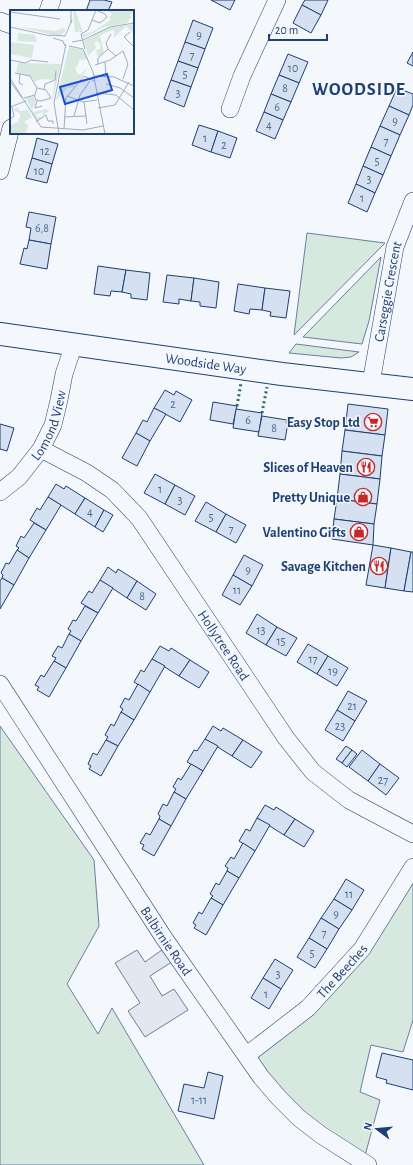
<svg xmlns="http://www.w3.org/2000/svg" width="413" height="1165" viewBox="0 0 413 1165" font-family="'Alegreya Sans',sans-serif">
<style>
.green{fill:#d7e8df;stroke:#687fa3}
.parking{fill:#e3e8f0;stroke:#687fa3}
.building{fill:#d5e0f0;stroke:#1d3f73}
.lines{fill:none;stroke-linecap:round;stroke-linejoin:round}
.minor-casing{stroke:#1d3f73;stroke-width:18}
.tertiary-casing{stroke:#1d3f73;stroke-width:24}
.minor{stroke:#f4f7fb;stroke-width:17}
.tertiary{stroke:#f4f7fb;stroke-width:22}
.hedge{stroke:#2c6c60;stroke-width:3;stroke-dasharray:2 3;stroke-linecap:butt}
.labels{text-anchor:middle;stroke-width:3;stroke-linejoin:round;paint-order:stroke}
.number-label{font-size:12px;fill:#4b6792}
.street-label{font-size:14px;fill:#1d3f73;stroke:#f4f7fb}
.poi-label{font-size:14px;font-weight:bold;fill:#1d3f73;stroke:#f4f7fb;text-anchor:end}
.district-label{font-size:18px;font-weight:bold;letter-spacing:1px;fill:#1d3f73;stroke:#f4f7fb}
.inset-road{fill:none;stroke:#9eadc5;stroke-width:1}
.view{fill:#1d4ed8;fill-opacity:0.15;stroke:#1d4ed8;stroke-width:2}
.inset-edge{fill:none;stroke:#1d3f73;stroke-width:2}
</style>
<rect width="100%" height="100%" fill="#f4f7fb"/>
<g class="green">
<polygon points="307,233 385,243 294,335"/>
<polygon points="381,257 369,321 362,344 303,337"/>
<polygon points="296,344 359,352 351,357 341,358 289,353"/>
<polygon points="0,726 94,860 99,926 67,984 98,1034 112,1008 204,1165 0,1165"/>
<polygon points="413,867 413,1020 403,1052 371,1045 360,1092 380,1100 363,1163 321,1135 247,1055 308,1008"/>
</g>
<polygon class="parking" points="169,945 178,958 150,976 162,996 174,989 188,1010 145,1037 128,1011 140,1003 115,963 137,950 145,962"/>
<g class="building">
<polygon points="90,0 104,0 112,2 108,11 86,11"/>
<polygon points="211,0 235,0 230,10"/>
<polygon points="305,0 328,0 321,15 302,5"/>
<polygon points="302,5 321,15 311,33 293,23"/>
<polygon points="193,20 213,28 205,49 185,42"/>
<polygon points="185,42 205,49 198,68 178,61"/>
<polygon points="413,52 413,66 407,63"/>
<polygon points="288,54 308,62 299,83 279,75"/>
<polygon points="178,61 198,68 191,87 171,80"/>
<polygon points="279,75 299,83 291,102 271,94"/>
<polygon points="171,80 191,87 184,107 164,99"/>
<polygon points="397,88 413,94 413,105 409,115 389,106"/>
<polygon points="271,94 291,102 283,120 264,112"/>
<polygon points="389,106 409,115 400,135 380,126"/>
<polygon points="264,112 283,120 275,139 256,131"/>
<polygon points="199,125 218,131 211,152 192,145"/>
<polygon points="380,126 400,135 391,156 371,147"/>
<polygon points="218,131 237,138 230,158 211,152"/>
<polygon points="37,138 58,144 52,164 32,158"/>
<polygon points="371,147 391,156 383,175 363,166"/>
<polygon points="32,158 52,164 47,183 26,178"/>
<polygon points="363,166 383,175 375,193 356,184"/>
<polygon points="356,184 375,193 367,212 348,203"/>
<polygon points="29,212 56,217 51,244 29,240 31,228 26,227"/>
<polygon points="29,240 51,244 47,269 20,264 24,248 27,249"/>
<polygon points="98,266 126,270 122,292 111,291 110,296 94,294"/>
<polygon points="126,270 150,273 147,300 131,298 131,294 122,292"/>
<polygon points="167,275 194,278 191,301 179,299 179,304 163,302"/>
<polygon points="194,278 219,282 216,308 200,306 200,302 191,301"/>
<polygon points="238,284 265,288 262,310 250,309 249,314 234,311"/>
<polygon points="265,288 290,291 286,318 270,316 271,312 262,310"/>
<polygon points="165,390 174,395 176,391 192,400 180,422 154,408"/>
<polygon points="213,402 237,406 233,424 210,420"/>
<polygon points="348,404 388,409 385,435 345,430"/>
<polygon points="154,408 166,414 150,441 136,433 143,420 147,422"/>
<polygon points="236,409 262,413 259,432 233,428"/>
<polygon points="262,416 287,420 286,423 288,423 285,440 258,436"/>
<polygon points="0,424 14,428 7,451 0,449"/>
<polygon points="345,430 385,435 382,456 342,451"/>
<polygon points="136,433 150,441 137,466 122,458"/>
<polygon points="342,451 382,456 380,479 340,474"/>
<polygon points="155,474 175,485 165,504 144,493"/>
<polygon points="340,474 380,479 377,504 337,499"/>
<polygon points="56,484 64,489 66,486 85,498 75,514 48,497"/>
<polygon points="175,485 195,496 185,515 165,504"/>
<polygon points="48,497 61,505 46,530 30,520 37,508 40,510"/>
<polygon points="85,498 104,510 95,527 75,514"/>
<polygon points="337,499 377,504 374,524 334,519"/>
<polygon points="206,502 226,514 216,532 195,521"/>
<polygon points="104,510 113,515 103,532 95,527"/>
<polygon points="226,514 246,525 236,543 216,532"/>
<polygon points="334,519 374,524 373,545 332,539"/>
<polygon points="34,523 46,530 29,558 17,550 19,548 16,546 21,536 24,538"/>
<polygon points="373,545 391,548 385,588 366,585"/>
<polygon points="391,548 411,552 404,591 385,588"/>
<polygon points="17,550 29,558 14,585 2,578 3,575 1,573 6,563 9,564"/>
<polygon points="411,552 413,552 413,592 404,591"/>
<polygon points="244,555 263,565 252,586 233,575"/>
<polygon points="108,567 116,573 118,569 137,581 127,598 100,580"/>
<polygon points="233,575 252,586 240,605 222,595"/>
<polygon points="2,578 14,585 0,609 0,581"/>
<polygon points="100,580 113,588 98,613 81,603 89,591 92,593"/>
<polygon points="137,581 156,594 146,610 127,598"/>
<polygon points="85,606 98,613 81,641 69,634 71,631 68,629 73,620 76,621"/>
<polygon points="257,614 277,627 266,645 246,633"/>
<polygon points="277,627 297,638 286,656 266,645"/>
<polygon points="69,634 81,641 66,668 54,661 56,658 52,656 58,646 62,648"/>
<polygon points="308,644 328,656 317,674 297,662"/>
<polygon points="160,646 169,651 171,648 190,660 179,676 152,659"/>
<polygon points="328,656 348,668 337,686 317,674"/>
<polygon points="152,659 165,666 150,692 134,682 141,670 144,672"/>
<polygon points="190,660 209,672 199,688 179,676"/>
<polygon points="54,661 66,668 49,697 37,690 39,687 35,685 41,675 44,677"/>
<polygon points="138,684 150,692 134,720 121,712 123,709 120,707 125,698 129,700"/>
<polygon points="348,691 367,701 355,721 337,710"/>
<polygon points="337,710 355,721 343,741 325,730"/>
<polygon points="121,712 134,720 118,746 106,740 108,737 105,735 111,724 114,726"/>
<polygon points="213,726 221,731 223,728 243,740 232,756 205,739"/>
<polygon points="205,739 218,746 203,771 187,762 194,750 197,751"/>
<polygon points="106,740 118,746 101,776 89,769 91,766 88,764 93,753 97,755"/>
<polygon points="243,740 262,752 251,768 232,756"/>
<polygon points="346,746 352,750 342,763 336,759"/>
<polygon points="352,750 357,754 347,767 342,763"/>
<polygon points="362,750 380,764 368,781 349,767"/>
<polygon points="191,764 203,771 186,799 174,792 176,789 173,787 178,778 181,780"/>
<polygon points="380,764 399,778 386,795 368,781"/>
<polygon points="174,792 186,799 171,826 159,819 160,816 158,814 163,804 167,806"/>
<polygon points="265,805 274,810 276,807 295,819 284,835 257,818"/>
<polygon points="257,818 270,825 255,851 239,841 246,829 250,831"/>
<polygon points="159,819 171,826 154,856 142,849 144,845 140,843 146,833 150,835"/>
<polygon points="295,819 314,831 304,847 284,835"/>
<polygon points="243,843 255,851 239,878 227,871 228,868 225,866 231,857 234,859"/>
<polygon points="227,871 239,878 223,905 211,898 213,896 210,894 216,883 219,885"/>
<polygon points="346,879 364,890 352,910 334,899"/>
<polygon points="211,898 223,905 206,935 194,928 196,925 193,923 199,912 202,914"/>
<polygon points="334,899 352,910 339,929 321,918"/>
<polygon points="321,918 339,929 327,949 309,938"/>
<polygon points="309,938 327,949 315,968 297,957"/>
<polygon points="275,959 293,970 281,989 263,978"/>
<polygon points="263,978 281,989 269,1009 251,998"/>
<polygon points="382,1053 413,1060 413,1090 386,1083 387,1080 376,1077"/>
<polygon points="208,1072 223,1076 214,1119 178,1111 184,1084 204,1088"/>
</g>
<g class="lines">
<defs>
<g id="minor">
<polyline points="48,11 52,0"/>
<polyline points="0,21 11,25"/>
<polyline points="230,109 242,76 277,0"/>
<polyline points="0,171 11,128"/>
<path id="s1" d="M371,383L395,247L413,201"/>
<path id="s2" d="M41,449L87,473L112,490L139,518L286,738L313,772L349,800L413,834"/>
<path id="s3" d="M0,492L19,477L41,449L53,425L59,400L64,374L74,344"/>
<path id="s4" d="M0,684L164,938L261,1077L279,1098L299,1118L321,1135L368,1165"/>
<path id="s5" d="M247,1055L308,1008L362,949L413,867"/>
</g>
<g id="tertiary">
<path id="s6" d="M0,334L282,374L413,389"/>
</g>
</defs>
<use href="#minor" class="minor-casing"/>
<use href="#tertiary" class="tertiary-casing"/>
<use href="#minor" class="minor"/>
<use href="#tertiary" class="tertiary"/>
<g class="hedge">
<polyline points="237,406 241,383"/>
<polyline points="262,413 267,387"/>
</g>
</g>
<defs>
<symbol id="supermarket-ring" viewBox="-11 -11 22 22"><circle r="9.5" fill="#f4f7fb" stroke="#c62828" stroke-width="1.5"/><path d="M-6-5.5h2.5l.6 2H6L4.5 2H-2.5L-4.4-4H-6ZM-1.5 3.2a1.3 1.3 0 1 0 .1 0ZM3 3.2a1.3 1.3 0 1 0 .1 0Z" fill="#c62828"/></symbol>
<symbol id="restaurant-ring" viewBox="-11 -11 22 22"><circle r="9.5" fill="#f4f7fb" stroke="#c62828" stroke-width="1.5"/><path d="M-5-6h1v4h1v-4h1v4h1v-4h1v5L-1.5 .5V6h-2V.5L-5-1ZM5-6V6H3V1.5H1.5Q1.5-4 5-6Z" fill="#c62828"/></symbol>
<symbol id="shop-ring" viewBox="-11 -11 22 22"><circle r="9.5" fill="#f4f7fb" stroke="#c62828" stroke-width="1.5"/><path d="M-5-2.5h2.3a2.7 3.5 0 0 1 5.4 0H5L5.5 6h-11ZM-1.5-2.5h3a1.5 2.3 0 0 0-3 0Z" fill="#c62828"/></symbol>
</defs>
<g fill-rule="evenodd">
<use href="#supermarket-ring" x="363" y="412" width="20" height="20"/>
<use href="#restaurant-ring" x="356" y="457" width="20" height="20"/>
<use href="#shop-ring" x="353" y="487" width="20" height="20"/>
<use href="#shop-ring" x="349" y="522" width="20" height="20"/>
<use href="#restaurant-ring" x="369" y="556" width="20" height="20"/>
</g>
<g class="labels">
<g class="number-label">
<text x="199" y="39">9</text>
<text x="192" y="59">7</text>
<text x="293" y="72">10</text>
<text x="185" y="78">5</text>
<text x="285" y="92">8</text>
<text x="178" y="97">3</text>
<text x="277" y="111">6</text>
<text x="395" y="125">9</text>
<text x="269" y="129">4</text>
<text x="205" y="142">1</text>
<text x="386" y="145">7</text>
<text x="224" y="149">2</text>
<text x="45" y="155">12</text>
<text x="377" y="165">5</text>
<text x="39" y="175">10</text>
<text x="369" y="183">3</text>
<text x="362" y="202">1</text>
<text x="42" y="232">6,8</text>
<text x="173" y="408">2</text>
<text x="248" y="424">6</text>
<text x="274" y="432">8</text>
<text x="160" y="493">1</text>
<text x="180" y="504">3</text>
<text x="90" y="516">4</text>
<text x="211" y="521">5</text>
<text x="231" y="533">7</text>
<text x="248" y="574">9</text>
<text x="237" y="594">11</text>
<text x="142" y="600">8</text>
<text x="261" y="634">13</text>
<text x="281" y="645">15</text>
<text x="313" y="663">17</text>
<text x="333" y="675">19</text>
<text x="352" y="710">21</text>
<text x="340" y="730">23</text>
<text x="383" y="784">27</text>
<text x="349" y="898">11</text>
<text x="336" y="918">9</text>
<text x="324" y="937">7</text>
<text x="312" y="957">5</text>
<text x="278" y="978">3</text>
<text x="266" y="998">1</text>
<text x="199" y="1104">1-11</text>
</g>
<g class="street-label">
<text dy="5" stroke="none"><textPath href="#s1" startOffset="93">Carseggie Crescent</textPath></text>
<text dy="5" stroke="none"><textPath href="#s6" startOffset="208">Woodside Way</textPath></text>
<text dy="5" stroke="none"><textPath href="#s3" startOffset="85">Lomond View</textPath></text>
<text dy="5" stroke="none"><textPath href="#s2" startOffset="274">Hollytree Road</textPath></text>
<text dy="5" stroke="none"><textPath href="#s4" startOffset="306">Balbirnie Road</textPath></text>
<text dy="5" stroke="none"><textPath href="#s5" startOffset="127">The Beeches</textPath></text>
</g>
<g class="poi-label">
<text x="360" y="427">Easy Stop Ltd</text>
<text x="353" y="472">Slices of Heaven</text>
<text x="350" y="502">Pretty Unique</text>
<text x="346" y="537">Valentino Gifts</text>
<text x="366" y="571">Savage Kitchen</text>
</g>
<g class="district-label">
<text x="359" y="95">WOODSIDE</text>
</g>
</g>
<g transform="translate(10 10)">
<rect width="124" height="124" fill="#f4f7fb"/>
<path d="M63,0H65L73,22H70L68,16L69,22H65ZM97,0H124V3L120,4L122,6L117,13L94,17L73,28L72,25L82,22L101,10L99,7L102,4ZM124,14V24L116,16L104,28V20L94,23L90,26L94,43L88,47L86,40L90,39V34L87,31L84,33L86,38L78,46L74,31L98,18ZM9,17L45,21L55,18V21L51,25H44ZM8,23L25,25L27,32L7,31ZM0,32L24,35L22,48L0,44ZM59,37L73,40L78,49L69,50L68,55L65,58L67,63L70,65L78,58L63,78H58L46,90ZM8,53L51,54L42,92L45,70L32,69L24,72L22,67L6,62ZM23,86L26,91L22,100L24,102L36,99L39,101L33,106V102L27,104L26,107H32L27,111L16,88ZM7,97L10,101L18,100L22,107L14,112L18,115L16,123L0,124V115L8,112L10,107V104L4,100Z" fill="#d7e8df"/>
<path class="inset-road" d="M0,2L50,9M82,10L90,13L97,7L95,4L86,0M61,13V0M0,17L41,26M120,22L114,27L124,37M40,25L55,26L62,10M43,28L53,31L55,36M62,32L73,30L100,17L124,13M59,36L73,39M73,39L83,62L95,124M75,39L71,24L78,20L86,0M98,39L96,33L101,24M0,50L15,53L21,50L38,52M95,52L96,66M88,54V48L98,39L106,46M85,55L100,50L113,41L118,54L113,69M5,63L20,66L27,78L25,85L14,88M10,64L9,73L13,75M84,66L104,67L124,76M0,68L31,117L73,120L93,116M0,71L12,88M96,74L110,78L124,88M34,79L35,74L45,70L46,61M86,83L106,85L124,100M24,85L26,90L31,91L41,88L36,80L27,78M57,86L73,92L87,90M27,91L25,98L32,96M74,92L77,114M0,97L16,91M88,98L105,95L119,72M64,106L70,85L80,71M54,107L76,106M0,109L4,106L2,97M26,112L36,105L38,111H43V114M54,119L56,88L74,66L84,71M49,124L44,93L56,34"/>
<path class="view" d="M97,64L102,80L55,94L50,77Z"/>
<rect width="124" height="124" class="inset-edge"/>
</g>
<g transform="translate(377 1129) rotate(286)" stroke="#f4f7fb" stroke-width="3" paint-order="stroke">
<path d="M0-3L7 15L0 10L-7 15Z" fill="#1d3f73"/>
<text y="-6" font-size="11" font-weight="bold" text-anchor="middle" fill="#1d3f73">N</text>
</g>
<path d="M269 34v6h58v-6" fill="none" stroke="#1d3f73" stroke-width="2"/>
<text x="275" y="34" font-size="12" fill="#1d3f73" stroke="#f4f7fb" stroke-width="3" paint-order="stroke">20 m</text>
</svg>
